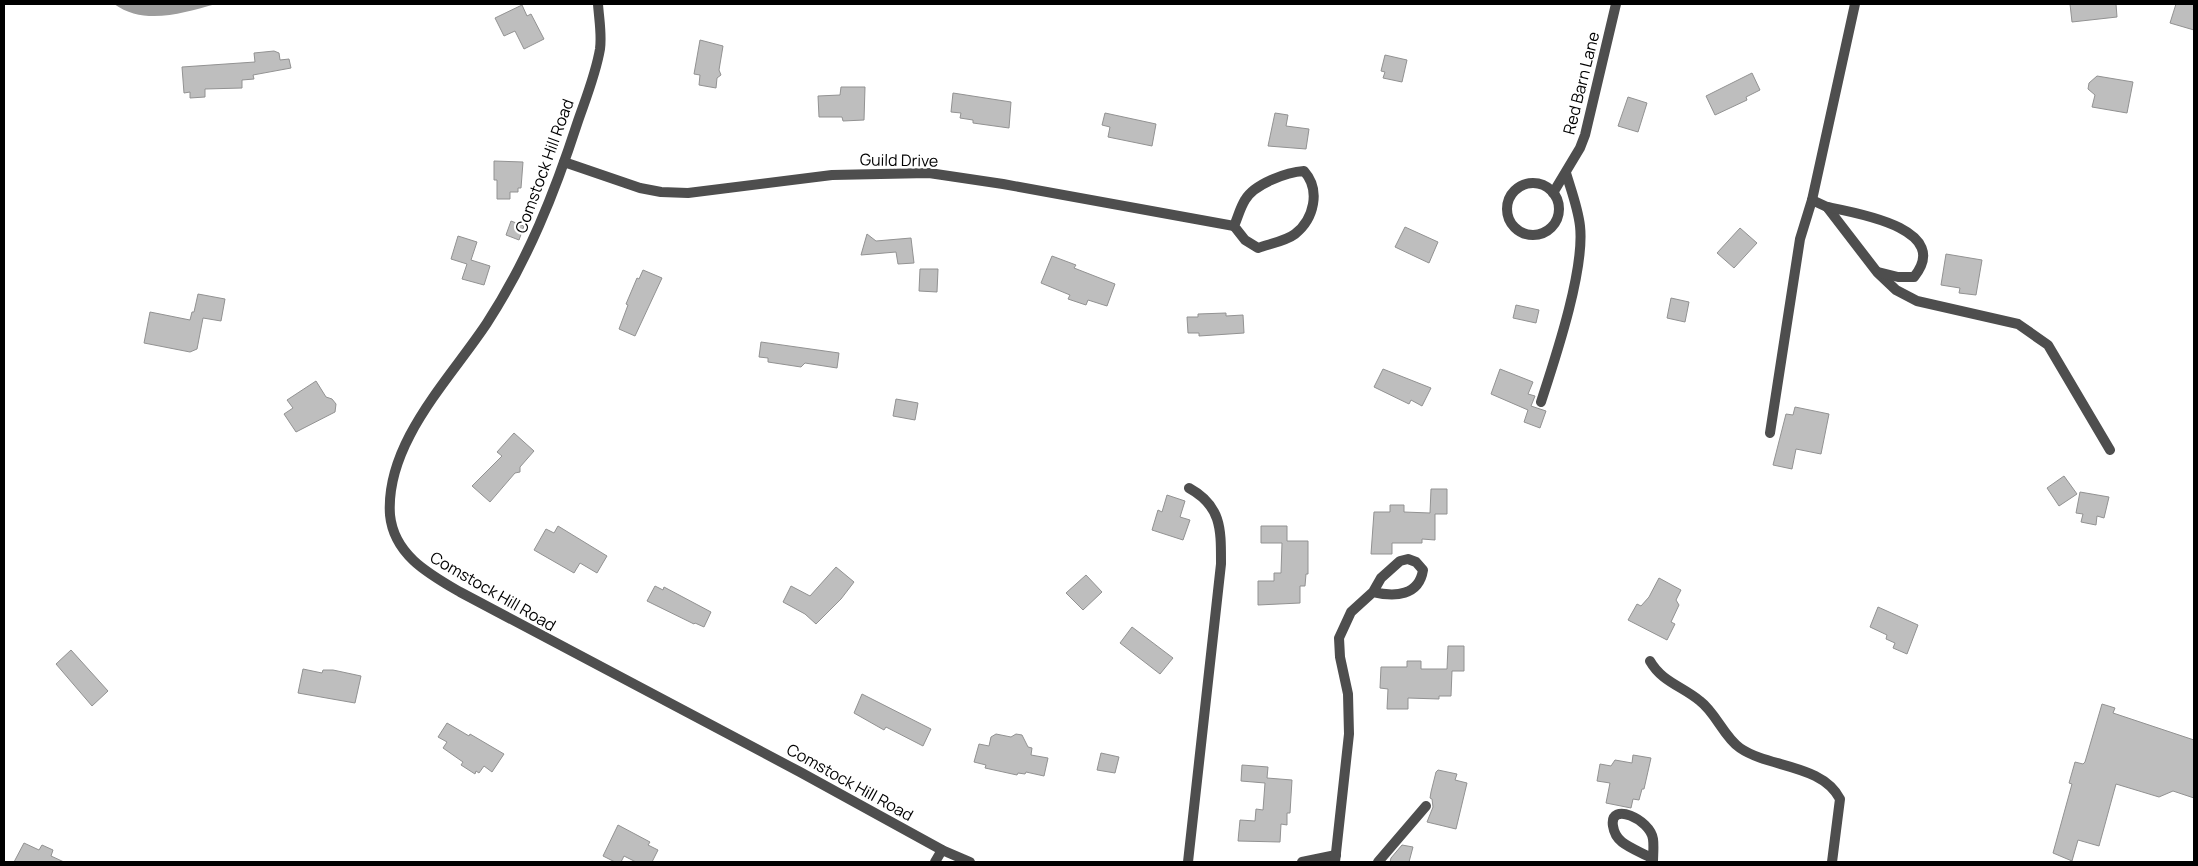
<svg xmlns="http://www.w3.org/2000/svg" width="2198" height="866" viewBox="0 0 2198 866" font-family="Manrope,sans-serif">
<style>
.water{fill:#9c9c9c}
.building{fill:#bebebe;stroke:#929292}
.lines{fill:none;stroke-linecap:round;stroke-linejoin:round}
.lane{stroke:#4e4e4e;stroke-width:10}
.street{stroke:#4e4e4e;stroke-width:10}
.labels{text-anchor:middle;stroke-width:4.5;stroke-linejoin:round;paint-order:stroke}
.street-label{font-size:16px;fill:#000;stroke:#fff}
</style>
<rect width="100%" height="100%" fill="#fff"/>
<path class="water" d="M114,4H216C182,13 145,26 114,4Z"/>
<g class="building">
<polygon points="2070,4 2116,4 2117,17 2072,22"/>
<polygon points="2176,4 2194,4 2194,30 2170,23"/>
<polygon points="522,5 527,16 531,14 544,39 524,49 515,31 504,36 495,18"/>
<polygon points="700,40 723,46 719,70 721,75 717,78 716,88 699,85 700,75 694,74"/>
<polygon points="274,51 279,53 280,60 289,59 291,68 253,75 254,79 242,80 242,88 205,89 205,97 190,98 190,92 184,93 182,67 255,62 254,53"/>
<polygon points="1385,55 1407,60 1402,82 1383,78 1385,72 1381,71"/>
<polygon points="1752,73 1760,90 1746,97 1747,100 1715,115 1706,96"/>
<polygon points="2097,76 2133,82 2127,113 2092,107 2095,95 2088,89 2089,83"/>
<polygon points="841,87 865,87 864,120 843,121 842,117 819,117 818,96 840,95"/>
<polygon points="953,93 1011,102 1009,128 973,123 973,120 960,118 961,113 951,112"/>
<polygon points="1628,97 1647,103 1638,132 1618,126"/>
<polygon points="1105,113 1156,124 1152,146 1108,137 1110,127 1102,125"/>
<polygon points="1275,113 1288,115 1286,126 1309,129 1306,149 1268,146"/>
<polygon points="494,161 523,162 521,188 518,188 518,192 510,192 510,199 497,199 497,180 494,180"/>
<polygon points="511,221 524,226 519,240 506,235"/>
<polygon points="1405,227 1438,242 1429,263 1395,247"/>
<polygon points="1740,228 1757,243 1734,268 1717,253"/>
<polygon points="867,234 876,241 911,238 914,263 898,264 896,252 861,255"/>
<polygon points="458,236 477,242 471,260 490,266 484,285 462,279 467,264 451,259"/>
<polygon points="1946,254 1982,260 1976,295 1959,293 1960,288 1941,285"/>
<polygon points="1052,256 1076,265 1074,268 1115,284 1107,306 1088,300 1086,305 1068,299 1070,295 1041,283"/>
<polygon points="920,269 938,269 937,292 919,291"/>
<polygon points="643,270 662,278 635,336 619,329 628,305 626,304 637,278 639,279"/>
<polygon points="198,294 225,299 221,321 203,318 197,349 190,352 144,343 150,312 190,320 192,312 194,312"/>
<polygon points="1671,298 1689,302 1685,322 1667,318"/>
<polygon points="1516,305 1539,310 1536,323 1513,318"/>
<polygon points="1226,313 1226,316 1243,315 1244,333 1199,336 1199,333 1188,333 1187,317 1198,317 1198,314"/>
<polygon points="761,342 839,353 837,368 805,363 801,367 768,362 768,358 759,357"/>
<polygon points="1383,369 1431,388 1422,406 1411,400 1409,404 1374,387"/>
<polygon points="1500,369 1533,382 1528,394 1535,396 1531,406 1546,411 1540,428 1524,422 1528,410 1491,394"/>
<polygon points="316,381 326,397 332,399 336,404 335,412 296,432 284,414 293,408 287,400"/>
<polygon points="896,399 918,403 915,420 893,416"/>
<polygon points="1795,407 1829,414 1821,454 1796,449 1792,469 1773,465 1786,414 1793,415"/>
<polygon points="514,433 534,451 520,467 520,472 515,473 490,502 472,486 502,456 497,452"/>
<polygon points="2064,476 2077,494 2059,506 2047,488"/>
<polygon points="1431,489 1447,489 1447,514 1435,514 1435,540 1422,539 1422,543 1392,543 1392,554 1371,554 1374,512 1390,512 1390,505 1404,505 1404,512 1430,513"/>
<polygon points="2080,492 2109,497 2104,518 2097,516 2096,525 2081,522 2083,514 2076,513"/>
<polygon points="1167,495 1185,501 1180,517 1190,520 1183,540 1152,530 1158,510 1162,512"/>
<polygon points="558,526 607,556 597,573 580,563 574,573 534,550 546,529 554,533"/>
<polygon points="1261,526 1287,526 1287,541 1308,541 1308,574 1306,574 1305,586 1300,586 1300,603 1258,605 1258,581 1274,581 1274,573 1281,573 1282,543 1261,543"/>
<polygon points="836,567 854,582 841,599 816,624 805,614 783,602 791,586 810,596"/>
<polygon points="1086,575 1102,592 1083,610 1066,593"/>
<polygon points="1659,578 1681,590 1676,600 1679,605 1671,622 1675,624 1667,640 1628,620 1637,604 1641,606 1649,597"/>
<polygon points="655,586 663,590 664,587 711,612 704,627 695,623 694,624 647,601"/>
<polygon points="1878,607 1918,625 1907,654 1893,648 1895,643 1886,639 1887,635 1870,627"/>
<polygon points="1132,627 1173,658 1160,674 1120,643"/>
<polygon points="1448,646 1464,646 1464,671 1452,671 1451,696 1439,696 1439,699 1408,698 1408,709 1387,709 1388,689 1380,688 1381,667 1407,667 1407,661 1421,661 1421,669 1447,669"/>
<polygon points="71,650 108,691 92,706 56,664"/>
<polygon points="303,669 322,673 323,670 333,670 361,676 355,703 298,693"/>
<polygon points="862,694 931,729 923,746 886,727 884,730 854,713"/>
<polygon points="2102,704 2115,708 2113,713 2194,740 2194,798 2173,791 2159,797 2116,784 2099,846 2078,840 2072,861 2053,853 2072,784 2069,783 2075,762 2083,764 2085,762"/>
<polygon points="447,723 469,736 470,734 504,754 492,772 484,766 479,773 476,771 475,774 461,765 463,762 443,748 447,742 438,737"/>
<polygon points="996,734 1011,737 1016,734 1022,735 1028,747 1032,748 1031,755 1048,758 1044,776 1026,772 1025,774 1018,773 1017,775 985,768 986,765 974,762 979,744 989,746 991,737"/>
<polygon points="1101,753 1119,757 1115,773 1097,770"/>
<polygon points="1633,755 1651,758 1644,789 1642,789 1639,800 1633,799 1631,808 1606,803 1610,783 1597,781 1600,764 1611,766 1615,760 1632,763"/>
<polygon points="1242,765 1268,767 1267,778 1292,780 1290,813 1287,813 1287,825 1281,824 1280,842 1238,841 1240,820 1255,821 1256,809 1263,810 1265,783 1241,781"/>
<polygon points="1438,770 1457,774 1455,780 1467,783 1456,829 1427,822 1433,807 1432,799 1430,798 1431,792 1436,772"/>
<polygon points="618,825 650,842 648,845 658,850 652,862 636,862 624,856 621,862 615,862 603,856"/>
<polygon points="24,843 39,850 42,845 53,850 51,856 64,862 14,862"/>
<polygon points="1402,845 1413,847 1409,862 1390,862 1391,858"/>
</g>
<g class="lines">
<g class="lane">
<path d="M1304,171C1321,190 1314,219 1295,234C1286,241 1269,244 1258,248L1245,240L1234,226C1238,217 1240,208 1245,200C1254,184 1287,172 1304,171Z"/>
<polyline points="1812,200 1827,207 1877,272 1896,290 1917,301 2018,324 2048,345 2110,450"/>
<path d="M1827,207C1857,213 1953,229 1914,277H1898L1878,272"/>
<path d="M1541,402C1555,359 1585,270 1580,226C1578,208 1571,190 1566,173"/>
<polyline points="1770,433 1800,239 1812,200 1855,4"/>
<path d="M1650,661C1662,682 1682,686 1700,701C1716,713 1724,737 1740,748C1769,768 1822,764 1840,799L1832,862"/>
<path d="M1653,859C1643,853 1631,849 1622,842C1617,838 1614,833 1613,826C1609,801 1650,819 1653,839C1654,846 1653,855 1653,862"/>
<path d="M1188,862L1221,564C1221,530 1222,506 1189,488"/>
<polyline points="1302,862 1336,855"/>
<path d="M1335,862L1349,734L1348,694L1340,657L1339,638L1351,612L1373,592L1381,578L1400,561L1408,559L1416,562L1423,570C1419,596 1395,597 1373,592"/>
<polyline points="1378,862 1426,806"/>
</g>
<g class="street">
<path d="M598,4C599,19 602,34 600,49C596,73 586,98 578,121C555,192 528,260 487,323C450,379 385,443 390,515C394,555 429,574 460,592L800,772L942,850L970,862"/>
<polyline points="564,162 640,188 661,192 688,193 832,175 929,173 1003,184 1234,226"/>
<circle cx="1533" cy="209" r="26"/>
<polyline points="1553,193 1580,148 1585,135 1616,4"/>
<polyline points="935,862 942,850"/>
</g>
</g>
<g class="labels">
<g class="street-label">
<text transform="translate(1581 83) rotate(-76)" y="6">Red Barn Lane</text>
<text transform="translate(899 160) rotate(1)" y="6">Guild Drive</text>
<text transform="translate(544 166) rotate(-70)" y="6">Comstock Hill Road</text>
<text transform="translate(493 591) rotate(30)" y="6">Comstock Hill Road</text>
<text transform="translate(850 782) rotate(29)" y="6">Comstock Hill Road</text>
</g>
</g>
<rect width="2198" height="866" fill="none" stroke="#000000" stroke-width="10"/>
</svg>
